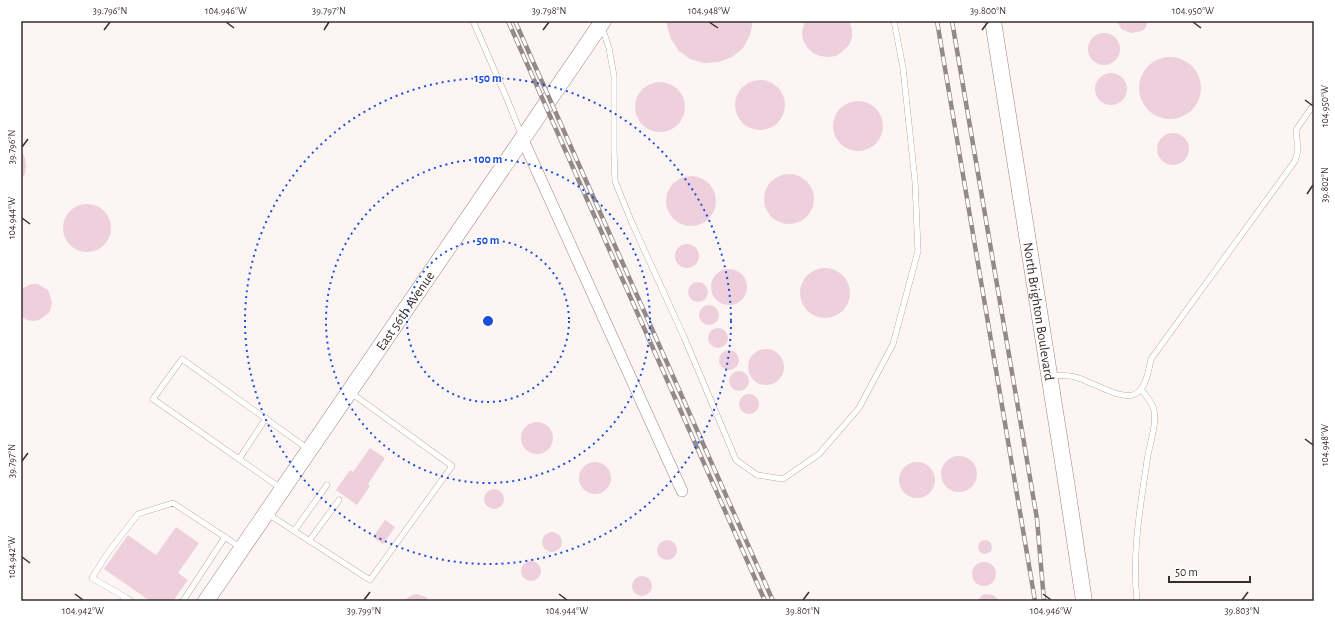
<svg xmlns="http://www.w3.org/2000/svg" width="1335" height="622" viewBox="0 0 1335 622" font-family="'Alegreya Sans',sans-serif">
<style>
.building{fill:#edd0dc}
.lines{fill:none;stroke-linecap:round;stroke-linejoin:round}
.lane-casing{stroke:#9f827f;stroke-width:6}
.street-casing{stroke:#9f827f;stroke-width:12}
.secondary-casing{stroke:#9f827f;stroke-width:17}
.lane{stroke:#fff;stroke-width:5.5}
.street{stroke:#fff;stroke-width:11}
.secondary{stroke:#fff;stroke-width:16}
.rail-casing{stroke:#938988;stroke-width:4.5}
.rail{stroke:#fff;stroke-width:3;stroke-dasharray:9;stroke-linecap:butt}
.ticks{fill:none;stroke:#392d2c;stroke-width:1.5}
.ring{fill:none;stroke:#1d4ed8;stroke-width:2;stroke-dasharray:2 4}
.labels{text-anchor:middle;stroke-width:3;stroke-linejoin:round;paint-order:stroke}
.street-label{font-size:14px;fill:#392d2c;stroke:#fff}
.centre{fill:#1d4ed8;stroke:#fff;stroke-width:2}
.ring-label{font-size:12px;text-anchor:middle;font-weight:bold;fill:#1d4ed8;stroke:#fff;stroke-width:3;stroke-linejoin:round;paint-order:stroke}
.neatline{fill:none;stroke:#392d2c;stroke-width:1.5}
.ticks-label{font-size:10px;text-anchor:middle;fill:#392d2c}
</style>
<rect width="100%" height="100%" fill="#fcf5f4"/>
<g class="building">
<polygon points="667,21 753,21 750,35 743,48 732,57 719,62 704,63 690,59 679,51 671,39 667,26"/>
<polygon points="805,21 849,21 852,29 852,37 849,45 843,51 836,56 828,57 820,56 813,53 807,47 803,40 802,32"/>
<polygon points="1117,21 1148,21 1146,27 1142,31 1131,33 1121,29"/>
<circle cx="1104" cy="49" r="16"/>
<circle cx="1170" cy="88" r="31"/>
<circle cx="1111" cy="89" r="16"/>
<circle cx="760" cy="105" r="25"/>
<circle cx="660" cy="107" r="25"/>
<circle cx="858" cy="126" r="25"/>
<circle cx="1173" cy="149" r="16"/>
<polygon points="21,151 25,158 26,166 25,174 21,180"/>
<circle cx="789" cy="199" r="25"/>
<circle cx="691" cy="201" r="25"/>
<circle cx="87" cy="228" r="24"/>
<circle cx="687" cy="256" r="12"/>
<circle cx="825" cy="293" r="25"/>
<circle cx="729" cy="287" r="18"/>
<circle cx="698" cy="292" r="10"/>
<polygon points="31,284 37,284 48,290 52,302 51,308 49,313 39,320 33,321 27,320 21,316 21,289"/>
<circle cx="709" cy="315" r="10"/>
<circle cx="718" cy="338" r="10"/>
<circle cx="766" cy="367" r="18"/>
<circle cx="729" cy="360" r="10"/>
<circle cx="739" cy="381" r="10"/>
<circle cx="749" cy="404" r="10"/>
<circle cx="537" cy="438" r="16"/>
<polygon points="370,448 385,458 368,484 370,486 357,505 336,490 350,470 353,472"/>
<circle cx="959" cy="474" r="18"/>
<circle cx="595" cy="478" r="16"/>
<circle cx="917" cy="480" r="18"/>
<circle cx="494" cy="499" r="10"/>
<polygon points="385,520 395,527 383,544 373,537"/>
<polygon points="176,527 199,543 178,573 188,580 173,601 150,601 104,569 128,535 156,555"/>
<circle cx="552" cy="542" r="10"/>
<circle cx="985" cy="547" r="7"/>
<circle cx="667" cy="550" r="10"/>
<circle cx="531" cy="571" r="10"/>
<circle cx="984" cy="574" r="12"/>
<circle cx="642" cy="586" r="10"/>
<polygon points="417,594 426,597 429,601 403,601 412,595"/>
<polygon points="986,594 993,595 1000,601 977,601 982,595"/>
</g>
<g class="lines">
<defs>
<g id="lane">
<polyline points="473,21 507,99 522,136"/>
<polyline points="602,27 609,48 614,76 614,152 615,181 632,223 684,337 736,460 757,475 783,479 819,454 859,408 893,344 918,251 915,181 903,68 894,21"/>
<path d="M1050,375C1058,376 1068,375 1075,377C1081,378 1087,382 1093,384C1131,401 1143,404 1151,359L1295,161L1298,150L1296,130L1314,104"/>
<polyline points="266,418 239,459 153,399 182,359 308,449"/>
<polyline points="239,459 282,489"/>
<polyline points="268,514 370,580 452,466 350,392"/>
<polyline points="294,531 327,485"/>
<polyline points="309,541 339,500"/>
<polyline points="125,597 92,578 107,554 138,514 173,503 225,537"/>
<polyline points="122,601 125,597 131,601"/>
<polyline points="183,601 225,537 241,548"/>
<path d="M1137,601C1132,553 1140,508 1147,461C1149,445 1157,426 1154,410C1153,403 1145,395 1141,389"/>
</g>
<polyline id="street" points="523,140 682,491"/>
<g id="secondary">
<path id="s1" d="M993,21L1066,481L1084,601"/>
<path id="s2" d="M206,601L603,21"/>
</g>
</defs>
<use href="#lane" class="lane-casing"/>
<use href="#street" class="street-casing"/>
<use href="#secondary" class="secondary-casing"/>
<use href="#lane" class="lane"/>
<use href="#street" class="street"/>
<use href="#secondary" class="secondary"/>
<defs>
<g id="rail">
<polyline points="508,21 765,601"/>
<polyline points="515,21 773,601"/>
<polyline points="937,21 1035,601"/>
<polyline points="952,21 1037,519 1044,601"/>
</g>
</defs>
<use href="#rail" class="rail-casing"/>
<use href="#rail" class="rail"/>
</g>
<path class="ticks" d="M226,22L234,28M709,22L718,28M1193,22L1201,28M104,30L110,22M324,30L329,22M543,30L549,22M982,30L988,22M1305,100L1313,106M22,147L28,139M1307,194L1313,185M22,218L30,224M1305,439L1313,445M22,461L28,453M22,557L30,563M75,594L83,600M559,594L567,600M1043,594L1051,600M364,600L370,592M803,600L809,592M1242,600L1248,592"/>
<g class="ring">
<circle cx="488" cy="321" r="81"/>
<circle cx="488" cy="321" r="162"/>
<circle cx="488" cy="321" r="243"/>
</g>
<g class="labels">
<g class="street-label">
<text dy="5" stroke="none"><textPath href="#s2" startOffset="352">East 56th Avenue</textPath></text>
<text dy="5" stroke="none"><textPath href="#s1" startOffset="294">North Brighton Boulevard</textPath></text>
</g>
</g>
<circle cx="488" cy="321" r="6" class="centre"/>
<g class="ring-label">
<text x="488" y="82">150 m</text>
<text x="488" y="163">100 m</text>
<text x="488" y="244">50 m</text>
</g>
<rect width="1335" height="622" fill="none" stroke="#ffffff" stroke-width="44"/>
<path d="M1169 576v6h81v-6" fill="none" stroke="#392d2c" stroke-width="2"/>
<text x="1175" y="576" font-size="12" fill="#392d2c" stroke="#ffffff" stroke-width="3" paint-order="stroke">50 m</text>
<rect x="22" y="22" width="1291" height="578" class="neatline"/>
<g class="ticks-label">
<text x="110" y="14">39.796°N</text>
<text x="226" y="14">104.946°W</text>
<text x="329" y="14">39.797°N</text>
<text x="549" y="14">39.798°N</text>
<text x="709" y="14">104.948°W</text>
<text x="988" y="14">39.800°N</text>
<text x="1193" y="14">104.950°W</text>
<text transform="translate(1324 106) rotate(-90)" y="4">104.950°W</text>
<text transform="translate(11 147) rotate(-90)" y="4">39.796°N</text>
<text transform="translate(1324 185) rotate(-90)" y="4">39.802°N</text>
<text transform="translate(11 218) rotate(-90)" y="4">104.944°W</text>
<text transform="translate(1324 445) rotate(-90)" y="4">104.948°W</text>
<text transform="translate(11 461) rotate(-90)" y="4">39.797°N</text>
<text transform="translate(11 557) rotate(-90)" y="4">104.942°W</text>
<text x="83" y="614">104.942°W</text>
<text x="364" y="614">39.799°N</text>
<text x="567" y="614">104.944°W</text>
<text x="803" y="614">39.801°N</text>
<text x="1051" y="614">104.946°W</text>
<text x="1242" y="614">39.803°N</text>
</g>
</svg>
